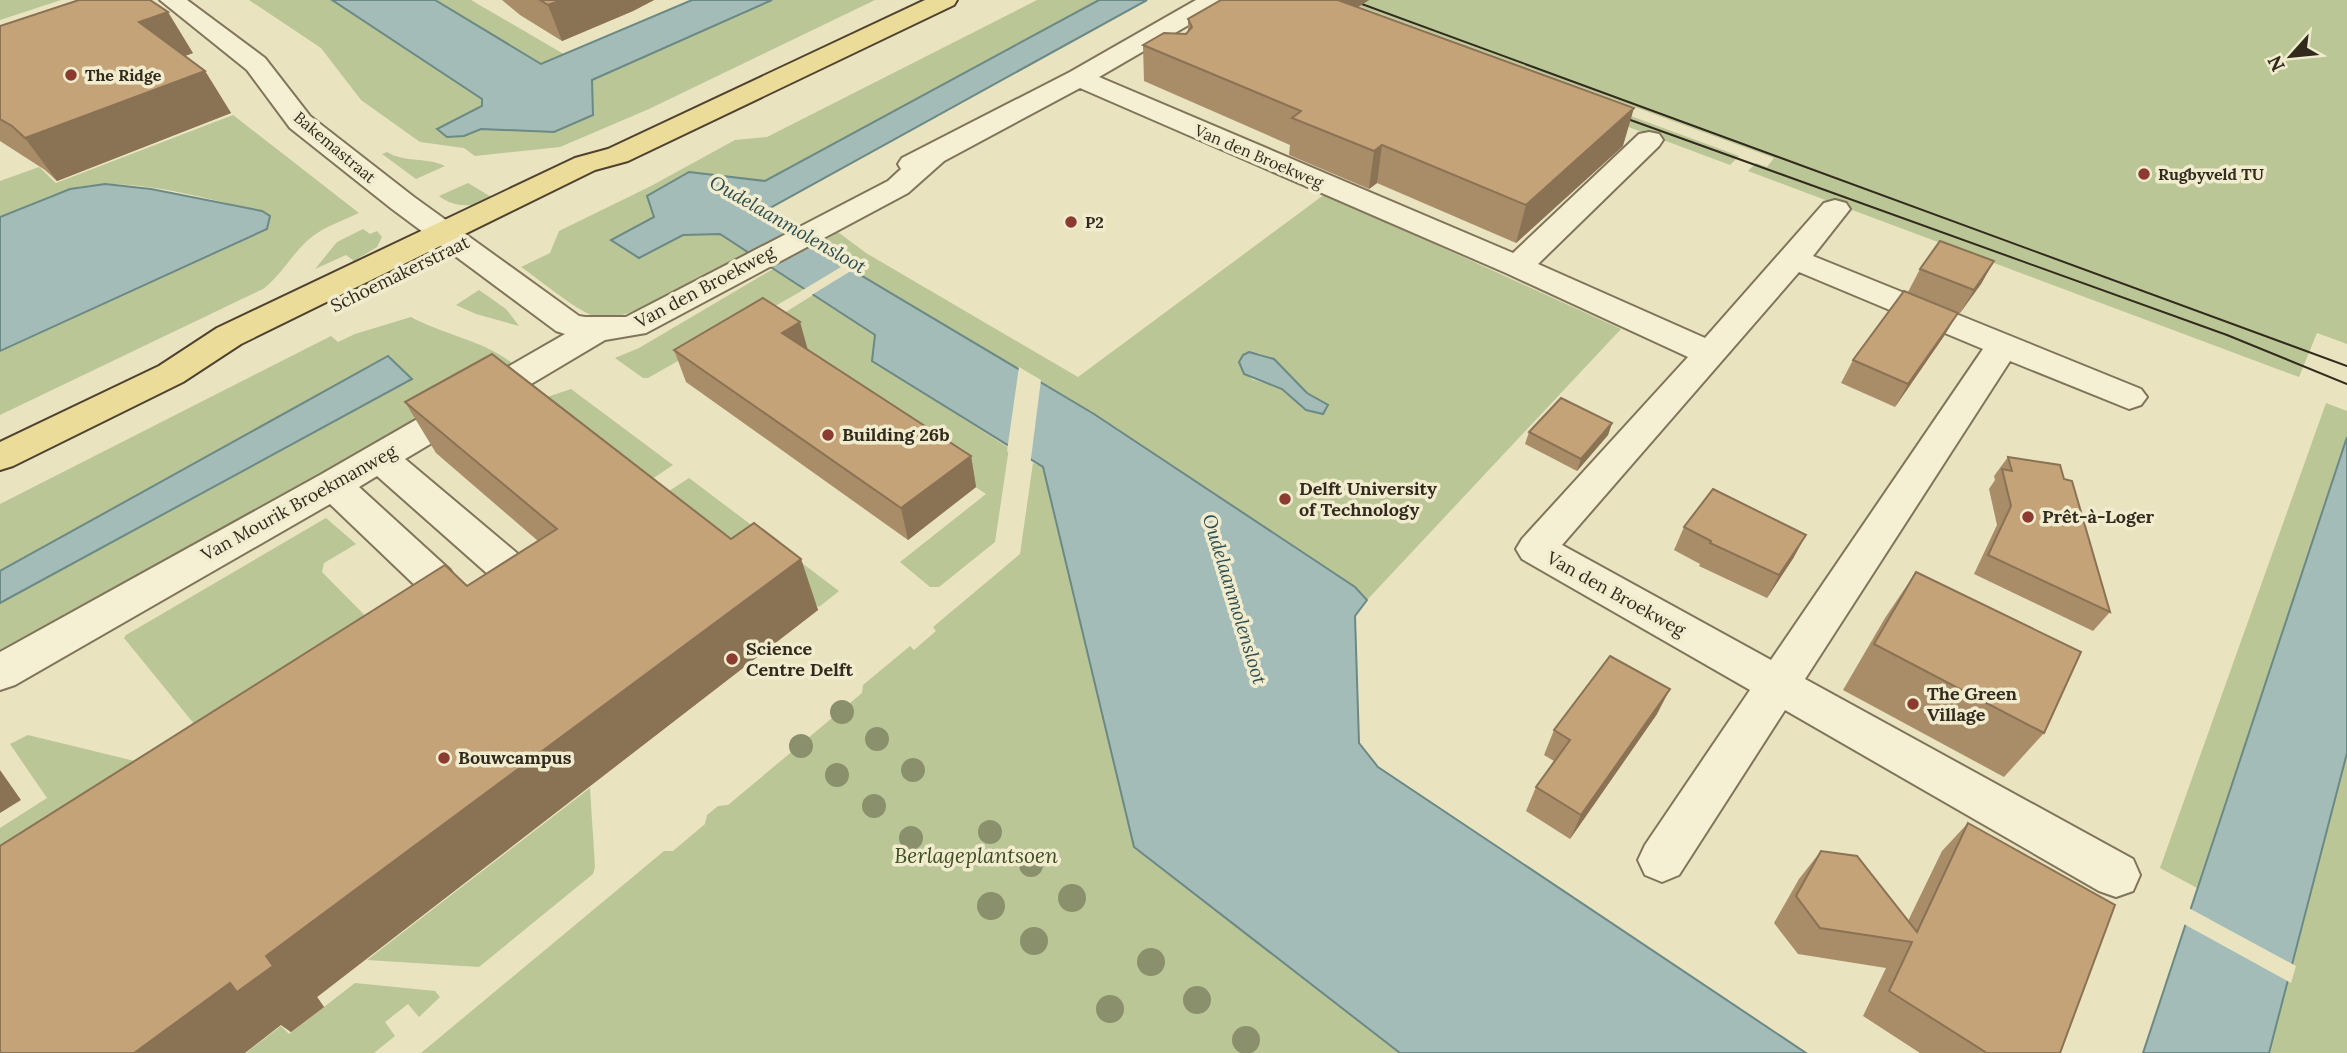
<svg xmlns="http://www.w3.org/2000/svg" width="2347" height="1053" viewBox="0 0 2347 1053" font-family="Lora,serif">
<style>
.green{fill:#bac696;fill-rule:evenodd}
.water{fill:#a3bcb8;stroke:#6b8985;stroke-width:2}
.pier{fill:#e9e3c0}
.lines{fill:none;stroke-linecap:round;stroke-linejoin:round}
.minor-casing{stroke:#81745a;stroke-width:4}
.major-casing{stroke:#4f422e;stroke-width:4}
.minor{fill:#f5f0d3;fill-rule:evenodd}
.major{fill:#ebdc9a;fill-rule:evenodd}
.tram{stroke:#322a1d;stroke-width:2}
.tree{fill:#8a906b}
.wall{fill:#a98c68}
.shaded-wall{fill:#8a7255}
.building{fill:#c5a379;stroke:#8a7255;stroke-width:2}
.poi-dot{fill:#8b3b2f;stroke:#f2eccf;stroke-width:2.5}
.labels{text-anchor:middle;stroke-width:7;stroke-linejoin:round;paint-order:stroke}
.far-poi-label{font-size:16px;font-weight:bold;fill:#322a1d;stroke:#f2eccf;text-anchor:start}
.far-street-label{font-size:16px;fill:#322a1d;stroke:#f2eccf}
.street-label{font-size:18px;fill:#322a1d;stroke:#f2eccf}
.poi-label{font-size:18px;font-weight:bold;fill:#322a1d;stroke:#f2eccf;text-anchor:start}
.water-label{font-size:19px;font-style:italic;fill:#2d4e51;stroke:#f2eccf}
.near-park-label{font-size:21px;font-style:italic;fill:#3d4d25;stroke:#f2eccf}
</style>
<rect width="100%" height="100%" fill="#e9e3c0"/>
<g class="green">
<polygon points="0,0 61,0 0,20"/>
<polygon points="249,0 332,0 482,99 482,106 437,128 443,133 464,136 481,129 554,132 593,115 592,80 772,0 875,0 649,109 560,147 475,156 464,148 420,142 361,100 321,48"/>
<polygon points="433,0 471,0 574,60 539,69"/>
<path d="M1037,0H1099L765,181L690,172L648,196L654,217L639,258L683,235L720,234L748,252C715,270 630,327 594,316C574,309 540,280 521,267L550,253L559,231L651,186L735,140L767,137Z"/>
<polygon points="1290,0 1317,0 1739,156 1730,165"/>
<polygon points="1342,0 2347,0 2347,344 2317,333 2299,377 1748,171 1756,163 1767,167 1774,158"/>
<path d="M233,115L359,213C344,220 326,226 313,236C293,251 283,274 263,289L0,415V351L267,230L270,217L261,211C204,199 128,174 70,189C46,196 23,208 0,217V181L39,167L56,183Z"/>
<path d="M387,152C404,163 427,157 445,166L416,179L382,154Z"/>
<path d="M468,183L493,198C476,208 454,208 439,196Z"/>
<path d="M1325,194L1621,329L1367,600L1355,587L1094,414L813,248L838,232L866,253L1078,377ZM1258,353L1274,359L1308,393L1327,404L1286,394L1282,389L1251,379Z"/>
<polygon points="363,229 370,234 377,231 382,237 377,247 354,261 346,255 315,269 337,242"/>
<polygon points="773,269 805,289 648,378 643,378 615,358 639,348"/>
<polygon points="479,290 506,309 519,326 476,314 456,305"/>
<polygon points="813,295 875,336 872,361 1009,448 995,542 939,587 930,587 900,562 986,494 793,365 765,325"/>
<path d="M411,317C444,335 482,340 512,363L498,374L0,654V603L411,379L0,571V504L331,336L338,342L355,334Z"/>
<polygon points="571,389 673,465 646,483 535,401"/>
<polygon points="2326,403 2347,411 2347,437 2197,888 2160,868"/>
<polygon points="1033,463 1044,467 1057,529 1485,1053 421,1053 664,851 673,851 705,824 707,815 718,806 728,805 862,693 863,685 910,646 914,650 936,631 933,627 1020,554"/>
<polygon points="689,478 839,591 819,607 666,493"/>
<polygon points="326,518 356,544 324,563 322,572 404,655 226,763 124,638 126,635"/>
<polygon points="2347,649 2347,1053 2230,1053"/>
<polygon points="28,735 151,765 0,911 0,828 47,798 10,744"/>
<polygon points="590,788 595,867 593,874 479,967 367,960"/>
<polygon points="355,983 435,991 440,997 419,1017 408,1004 385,1022 395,1036 374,1053 246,1053 281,1026 289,1034"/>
</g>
<g class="water">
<polygon points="332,0 435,0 541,64 692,0 772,0 592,80 593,115 554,132 481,129 464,136 447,137 437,129 482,106 482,99"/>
<polygon points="1099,0 1147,0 768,209 763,212 763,217 1094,414 1355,587 1367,600 1355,616 1359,743 1378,767 1806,1053 1400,1053 1134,847 1043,467 872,361 875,335 720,234 683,235 639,258 611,240 654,217 647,196 689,172 765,181"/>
<polygon points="105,184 151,189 262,211 270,216 267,229 0,351 0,217 70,189"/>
<polygon points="1249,352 1274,359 1307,393 1328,405 1323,414 1306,410 1282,389 1244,374 1239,362 1243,355"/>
<polygon points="388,356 412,379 0,603 0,571"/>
<polygon points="2347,437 2347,753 2269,1053 2143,1053"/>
</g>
<g class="pier">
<polygon points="846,264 854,269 810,296 801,291"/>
<polygon points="1019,367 1041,380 1030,466 1007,451"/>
<polygon points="2187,907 2296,966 2291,983 2182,923"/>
</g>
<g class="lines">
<defs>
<path id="minor" d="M160,0H187L265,58L310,116L414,197L579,316L585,317H626L888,181L901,169L898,164L902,158L1070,72L1196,0H1226L1223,5L1099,77L1513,253L1639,134L1649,132L1659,134L1663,140L1659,146L1538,264L1705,338L1824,203L1835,200L1846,203L1850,209L1813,256L2141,389L2147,397L2141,405L2129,409L2010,361L1805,679L2133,859L2140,875L2133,891L2116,897L2099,891L1785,710L1679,875L1662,882L1645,875L1638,860L1645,845L1750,690L1522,559L1516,549L1522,539L1688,357L1506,273L1080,88L944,161L908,193L646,333L605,340L405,459L518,554L524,565L518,576L504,580L490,576L377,476L359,487L450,570L456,581L450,592L436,596L422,592L330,504L15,685L0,690V652L320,475L565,334L556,331L392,209L290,128L247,70ZM1799,272L1983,349L1771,660L1562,545Z"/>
<polygon id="major" points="925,0 957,0 954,5 628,161 595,170 241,344 183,382 13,466 0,470 0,442 159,366 217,328 575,158 608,149"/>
</defs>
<use href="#minor" class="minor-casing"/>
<use href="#major" class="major-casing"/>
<use href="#minor" class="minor"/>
<use href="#major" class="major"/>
<g class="tram">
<polyline points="1351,0 2347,366"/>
<polyline points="1611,113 2227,335 2347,384"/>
</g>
</g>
<g class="tree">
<circle cx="842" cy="712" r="12"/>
<circle cx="877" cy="739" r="12"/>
<circle cx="801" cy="746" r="12"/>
<circle cx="913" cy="770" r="12"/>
<circle cx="837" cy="775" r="12"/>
<circle cx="874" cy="806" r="12"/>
<circle cx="990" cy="832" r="12"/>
<circle cx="911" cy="838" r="12"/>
<circle cx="1031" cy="865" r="12"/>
<circle cx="1072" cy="898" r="14"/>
<circle cx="991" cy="906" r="14"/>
<circle cx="1034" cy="941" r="14"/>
<circle cx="1151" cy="962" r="14"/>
<circle cx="1197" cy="1000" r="14"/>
<circle cx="1110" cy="1009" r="14"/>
<circle cx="1246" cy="1040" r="14"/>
</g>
<g class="wall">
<polygon points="502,0 654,0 633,11 562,41 520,15"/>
<polygon points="1221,0 1369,0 1358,7 1623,146 1516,243 1377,183 1369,189 1289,155 1290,145 1144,81 1143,45 1186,34 1188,32 1188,19"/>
<polygon points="0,26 193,53 185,56 205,71 231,113 57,181 45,170 0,141"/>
<polygon points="1994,261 1981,284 1960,313 1908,292 1920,269"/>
<polygon points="1958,313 1944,336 1895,407 1841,383 1853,360"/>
<polygon points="674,350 807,350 971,456 976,487 908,540 686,382"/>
<polygon points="405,402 731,539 801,559 818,610 317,997 324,1007 291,1032 281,1025 467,586 538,541 436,453"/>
<polygon points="1612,423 1608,435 1577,471 1525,444 1529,432"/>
<polygon points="2008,457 2064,479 2110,612 2093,631 1974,574 1997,525 1989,489 1995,480 1994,476"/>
<polygon points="1684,527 1794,557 1767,598 1699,566 1700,564 1674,550"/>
<polygon points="1916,572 2044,733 2004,777 1843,690 1885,618"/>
<polygon points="1657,714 1570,839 1526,811 1536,787 1554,761 1544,755 1554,730"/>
<polygon points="1968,823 2060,1053 1920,1053 1863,1016 1886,968 1798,954 1774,923 1799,879 1821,851 1908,921 1942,851"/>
</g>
<g class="shaded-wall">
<polygon points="561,0 654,0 633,11 562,41 548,5"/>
<polygon points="1324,0 1369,0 1321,31"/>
<polygon points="168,12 193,53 165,63 139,22"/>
<polygon points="205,71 231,113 57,181 25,138"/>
<polygon points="1634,108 1623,146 1516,243 1526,205"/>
<polygon points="1382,145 1377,183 1369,189 1374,151"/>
<polygon points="1994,261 1981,284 1960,313 1974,290"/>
<polygon points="1958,313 1944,336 1895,407 1908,384"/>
<polygon points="800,322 809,354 782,333"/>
<polygon points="1612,423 1608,435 1577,471 1581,459"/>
<polygon points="971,456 976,487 908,540 901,508"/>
<polygon points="1806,535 1794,557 1767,598 1779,575"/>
<polygon points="801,559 818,610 317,997 324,1007 291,1032 281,1025 245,1053 134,1053"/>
<polygon points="1670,689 1657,714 1570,839 1581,815"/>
<polygon points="0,770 21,800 0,813"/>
</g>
<g class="building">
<polygon points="79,0 150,0 168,12 139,22 205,71 25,138 12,126 0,119 0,26"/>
<polygon points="540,0 561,0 548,5"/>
<polygon points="1221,0 1338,0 1634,108 1526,205 1382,145 1374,151 1292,118 1301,111 1143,45 1164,33 1186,34 1192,27 1188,19"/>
<polygon points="1940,241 1994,261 1974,290 1920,269"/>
<polygon points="1904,291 1958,313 1908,384 1853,360"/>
<polygon points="763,298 800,322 782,333 971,456 901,508 674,350"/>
<polygon points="492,354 731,539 754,523 801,559 266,956 273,966 237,992 230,983 134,1053 0,1053 0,846 445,565 467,586 557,529 405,402"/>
<polygon points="1561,398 1612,423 1581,459 1529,432"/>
<polygon points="2008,457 2060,465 2064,479 2072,481 2110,612 1988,555 2011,506 2002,469 2012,471"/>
<polygon points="1713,489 1806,535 1779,575 1710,543 1711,541 1684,527"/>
<polygon points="1916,572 2081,652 2044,733 1874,644"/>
<polygon points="1610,656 1670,689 1581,815 1536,787 1570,740 1554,730"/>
<polygon points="1968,823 2115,905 2060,1053 1987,1053 1889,991 1912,942 1820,928 1796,896 1821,851 1857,856 1917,932"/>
</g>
<g class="poi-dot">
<circle cx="71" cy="75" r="7"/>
<circle cx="2144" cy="174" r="7"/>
<circle cx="1071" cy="222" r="7"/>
<circle cx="828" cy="435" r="7"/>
<circle cx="1285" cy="499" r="7"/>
<circle cx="2028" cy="517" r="7"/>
<circle cx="732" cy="659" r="7"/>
<circle cx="1913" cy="704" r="7"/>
<circle cx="444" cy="758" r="7"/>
</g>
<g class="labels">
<g class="far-poi-label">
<text x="85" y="81">The Ridge</text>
<text x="2158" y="180">Rugbyveld TU</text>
<text x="1085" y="228">P2</text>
</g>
<g class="far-street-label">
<text transform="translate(335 147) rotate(40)" y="6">Bakemastraat</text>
<text transform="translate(1259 156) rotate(23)" y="6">Van den Broekweg</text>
</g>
<g class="street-label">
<text transform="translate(400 274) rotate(-26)" y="6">Schoemakerstraat</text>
<text transform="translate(705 287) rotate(-28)" y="6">Van den Broekweg</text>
<text transform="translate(299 503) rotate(-29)" y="6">Van Mourik Broekmanweg</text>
<text transform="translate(1616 594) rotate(29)" y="6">Van den Broekweg</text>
</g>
<g class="poi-label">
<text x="842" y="441">Building 26b</text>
<text x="1299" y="495">Delft University<tspan x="1299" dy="21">of Technology</tspan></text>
<text x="2042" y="523">Prêt-à-Loger</text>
<text x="746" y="655">Science<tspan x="746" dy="21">Centre Delft</tspan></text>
<text x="1927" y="700">The Green<tspan x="1927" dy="21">Village</tspan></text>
<text x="458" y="764">Bouwcampus</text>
</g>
<g class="water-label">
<text transform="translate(788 224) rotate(30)" y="7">Oudelaanmolensloot</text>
<text transform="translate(1235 599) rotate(73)" y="7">Oudelaanmolensloot</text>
</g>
<g class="near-park-label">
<text x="976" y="863">Berlageplantsoen</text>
</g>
</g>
<g transform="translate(2291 56) rotate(243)" stroke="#f2eccf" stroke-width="5" paint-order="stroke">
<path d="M0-5L12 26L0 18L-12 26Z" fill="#322a1d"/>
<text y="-10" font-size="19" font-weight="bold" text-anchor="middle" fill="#322a1d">N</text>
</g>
</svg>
